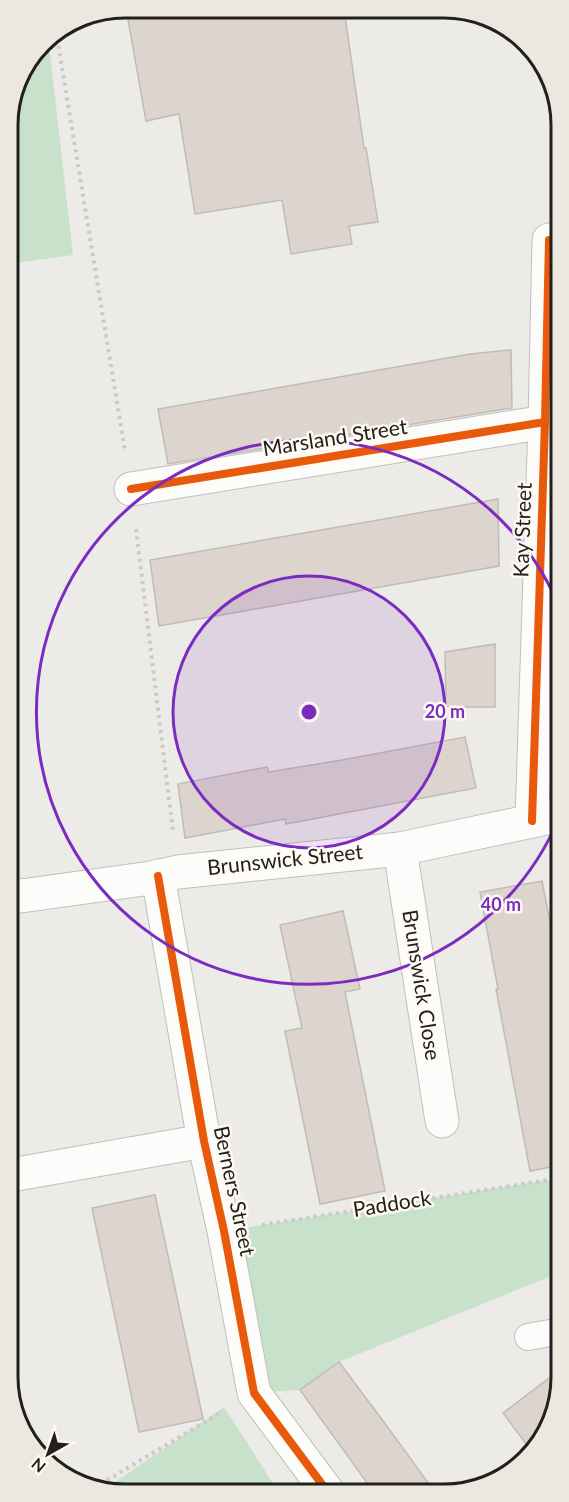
<svg xmlns="http://www.w3.org/2000/svg" width="569" height="1502" viewBox="0 0 569 1502" font-family="Lato,sans-serif">
<style>
.green{fill:#c8e1ca}
.building{fill:#ded4ce;stroke:#bebcb9;stroke-width:1.5}
.lines{fill:none;stroke-linecap:round;stroke-linejoin:round}
.service-casing{stroke:#c1bfbc;stroke-width:28}
.minor-casing{stroke:#c1bfbc;stroke-width:35}
.tertiary-casing{stroke:#c1bfbc;stroke-width:35}
.path{stroke:#cac9c8;stroke-width:4;stroke-dasharray:3 4.5;stroke-linecap:butt}
.service{stroke:#fcfcfb;stroke-width:26}
.minor{stroke:#fcfcfb;stroke-width:33}
.tertiary{stroke:#fcfcfb;stroke-width:33}
.cycleway-casing{stroke:#fef9f1;stroke-width:11}
.cycleway{stroke:#e8590c;stroke-width:8}
.ring{fill:none;stroke:#7b2cbf;stroke-width:3}
.labels{text-anchor:middle;stroke-width:5;stroke-linejoin:round;paint-order:stroke}
.street-label{font-size:21px;fill:#22201d;stroke:#fef9f1}
.rim{fill:none;stroke:#22201d;stroke-width:3}
.centre{fill:#7b2cbf;stroke:#fef9f1;stroke-width:3}
.ring-label{font-size:18px;text-anchor:middle;font-weight:bold;fill:#7b2cbf;stroke:#fef9f1;stroke-width:5;stroke-linejoin:round;paint-order:stroke}
</style>
<rect width="100%" height="100%" fill="#edebe7"/>
<g class="green">
<polygon points="48,36 73,255 8,264 8,117 20,73"/>
<polygon points="561,1178 561,1272 339,1362 300,1390 254,1393 224,1231"/>
<polygon points="224,1407 278,1491 101,1492"/>
</g>
<g class="building">
<polygon points="126,8 344,9 364,148 366,148 378,222 349,226 352,244 291,254 282,200 195,214 179,114 146,121"/>
<polygon points="511,350 512,408 168,464 158,409 470,354"/>
<polygon points="498,499 499,566 159,626 150,560"/>
<polygon points="495,644 495,707 446,707 445,652"/>
<polygon points="465,737 476,788 286,824 285,819 185,838 178,784 267,767 269,772 342,760"/>
<polygon points="542,881 560,973 561,1165 530,1171 496,989 498,989 480,892"/>
<polygon points="343,911 360,989 345,992 385,1191 320,1204 285,1031 302,1028 280,925"/>
<polygon points="155,1195 203,1419 139,1432 92,1208"/>
<polygon points="339,1362 389,1429 434,1491 373,1491 300,1390"/>
<polygon points="561,1369 561,1385 533,1453 503,1413"/>
</g>
<g class="lines">
<defs>
<polyline id="service" points="528,1337 561,1331"/>
<g id="minor">
<polyline points="131,489 545,422"/>
<polyline points="532,821 545,422 549,240"/>
<polyline points="400,849 442,1121"/>
<polyline points="158,876 204,1141 224,1231 254,1393 327,1491"/>
<polyline points="11,1175 204,1141"/>
</g>
<polyline id="tertiary" points="10,893 21,896 151,878 178,872 400,849 560,815"/>
</defs>
<use href="#service" class="service-casing"/>
<use href="#minor" class="minor-casing"/>
<use href="#tertiary" class="tertiary-casing"/>
<g class="path">
<polyline points="56,31 125,451"/>
<polyline points="136,529 173,832"/>
<polyline points="262,1225 561,1178"/>
<polyline points="94,1488 220,1413"/>
</g>
<use href="#service" class="service"/>
<use href="#minor" class="minor"/>
<use href="#tertiary" class="tertiary"/>
<defs>
<g id="cycleway">
<polyline points="131,489 545,422"/>
<polyline points="532,821 545,422 549,240"/>
<polyline points="158,876 204,1141 224,1231 254,1393 327,1491"/>
</g>
</defs>
<use href="#cycleway" class="cycleway-casing"/>
<use href="#cycleway" class="cycleway"/>
</g>
<circle cx="309" cy="712" r="136" fill="#7b2cbf" fill-opacity=".12"/>
<g class="ring">
<circle cx="309" cy="712" r="136"/>
<path d="M559 818A272 272 0 1 1 558 604"/>
</g>
<g class="labels">
<g class="street-label">
<text transform="translate(335 438) rotate(-9)" y="7">Marsland Street</text>
<text transform="translate(523 530) rotate(-88)" y="7">Kay Street</text>
<text transform="translate(285 860) rotate(-6)" y="7">Brunswick Street</text>
<text transform="translate(421 985) rotate(81)" y="7">Brunswick Close</text>
<text transform="translate(234 1191) rotate(78)" y="7">Berners Street</text>
<text transform="translate(392 1204) rotate(-9)" y="7">Paddock</text>
</g>
</g>
<path d="M0 0H569V1502H0ZM125 18H444A107 107 0 0 1 551 125V1377A107 107 0 0 1 444 1484H125A107 107 0 0 1 18 1377V125A107 107 0 0 1 125 18Z" fill="#ece8e0" fill-rule="evenodd"/>
<path class="rim" d="M125 18H444A107 107 0 0 1 551 125V1377A107 107 0 0 1 444 1484H125A107 107 0 0 1 18 1377V125A107 107 0 0 1 125 18Z"/>
<circle cx="309" cy="712" r="9" class="centre"/>
<g class="ring-label">
<text x="445" y="718">20 m</text>
<text x="501" y="911">40 m</text>
</g>
<g transform="translate(48 1454) rotate(220)" stroke="#fef9f1" stroke-width="4.5" paint-order="stroke">
<path d="M0-4.5L10 22L0 15L-10 22Z" fill="#22201d"/>
<text y="-9" font-size="16" font-weight="bold" text-anchor="middle" fill="#22201d">N</text>
</g>
</svg>
